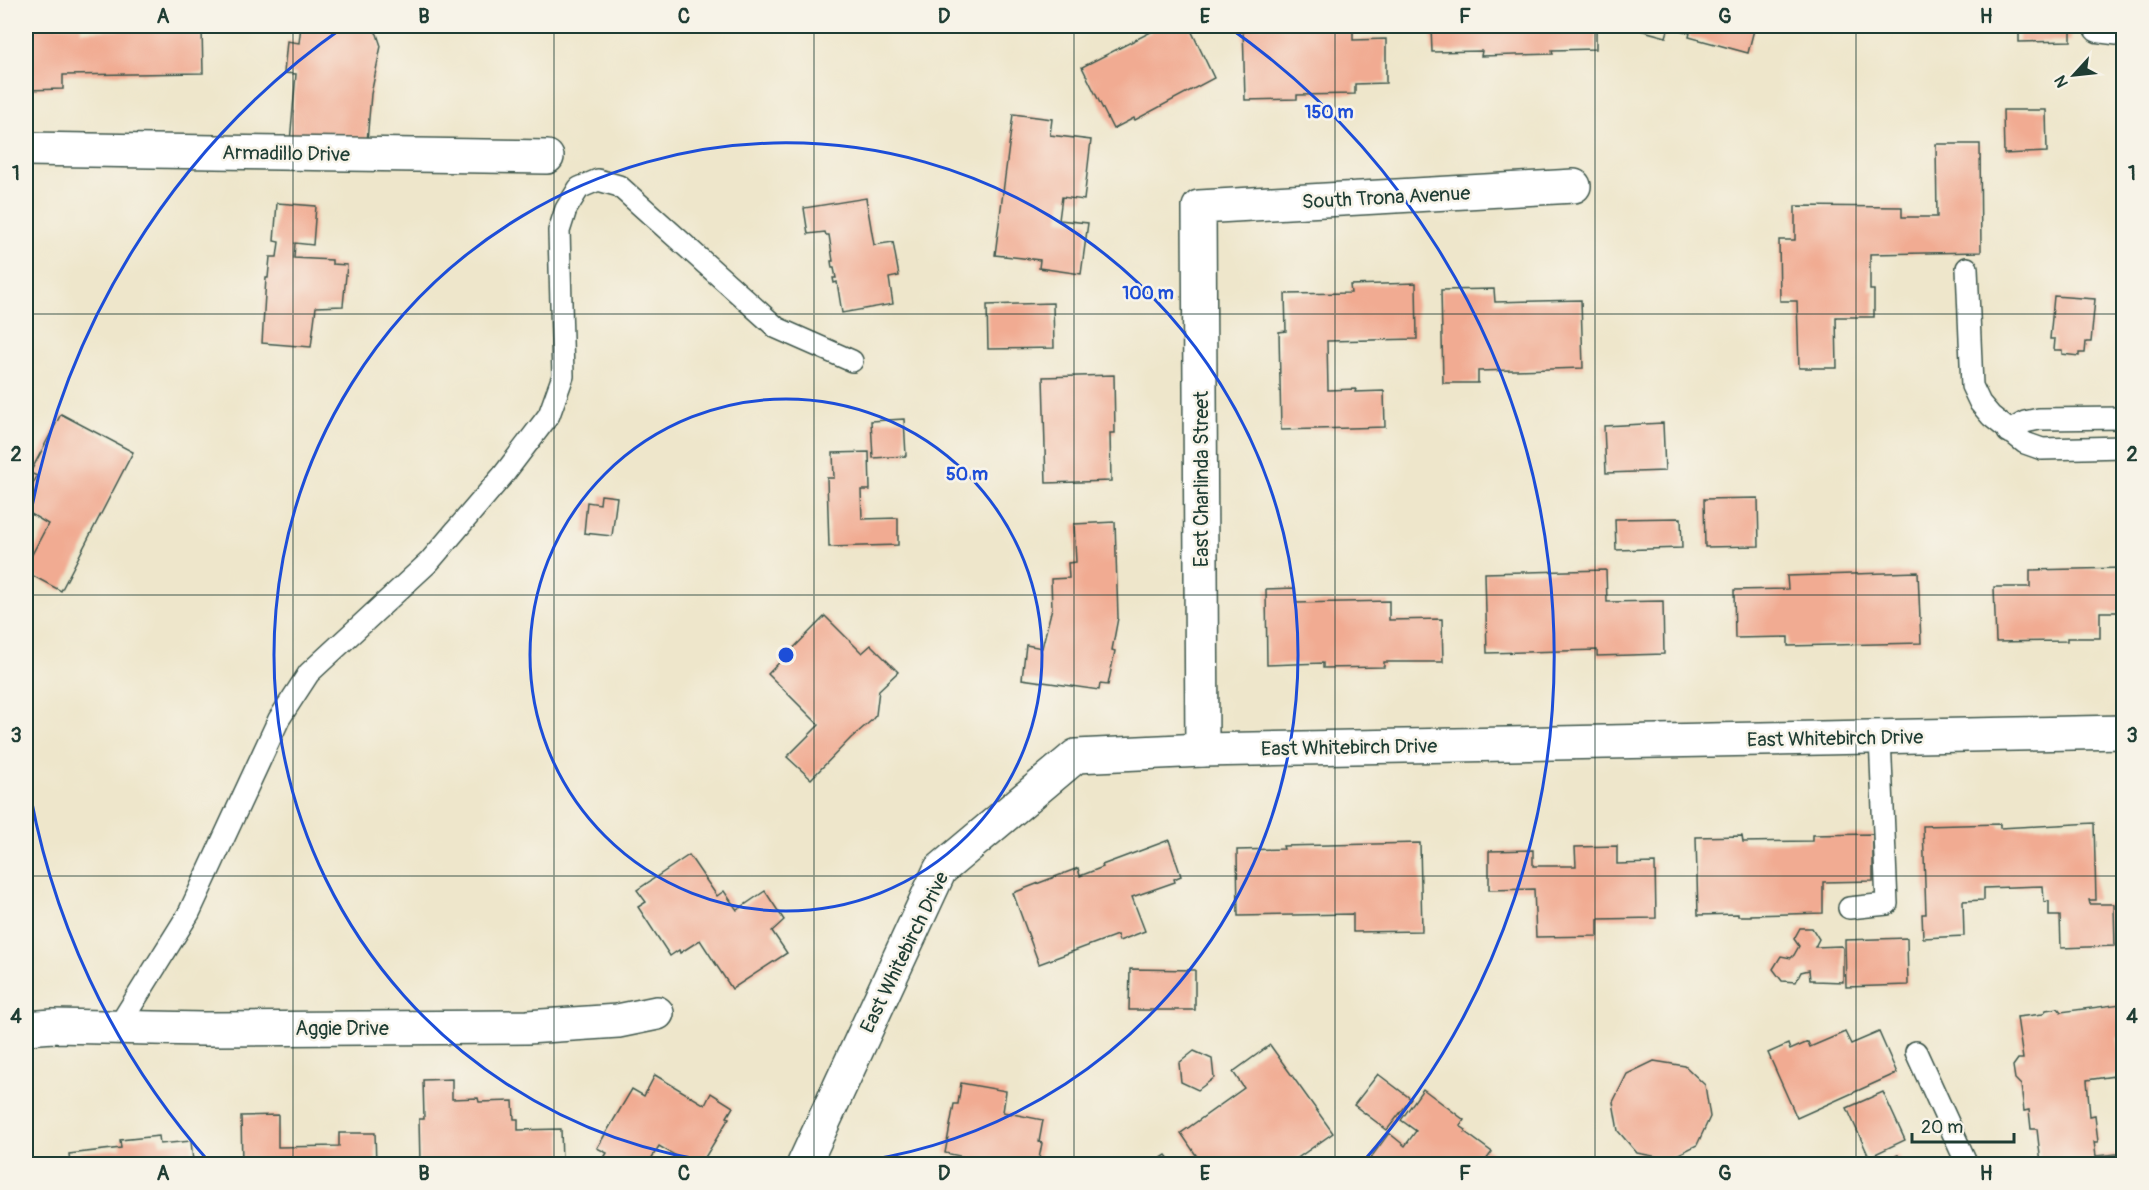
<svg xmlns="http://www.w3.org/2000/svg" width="2149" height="1190" viewBox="0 0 2149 1190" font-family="Pangolin,sans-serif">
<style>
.building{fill:#f1ab92}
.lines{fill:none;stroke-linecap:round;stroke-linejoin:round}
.lane-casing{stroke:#3e564b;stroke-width:24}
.street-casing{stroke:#3e564b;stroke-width:36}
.lane{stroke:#fff;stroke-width:21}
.street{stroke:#fff;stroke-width:33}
.grid{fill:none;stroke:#1f3d34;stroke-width:1.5;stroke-opacity:0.55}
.ring{fill:none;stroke:#1d4ed8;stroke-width:3}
.labels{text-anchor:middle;stroke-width:5;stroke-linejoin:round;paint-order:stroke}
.street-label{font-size:20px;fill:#1f3d34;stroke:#f7f3e8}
.centre{fill:#1d4ed8;stroke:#f7f3e8;stroke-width:3}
.ring-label{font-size:18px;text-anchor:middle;font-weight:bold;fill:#1d4ed8;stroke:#f7f3e8;stroke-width:5;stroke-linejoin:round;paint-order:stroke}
.neatline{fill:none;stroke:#1f3d34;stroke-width:2}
.grid-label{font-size:20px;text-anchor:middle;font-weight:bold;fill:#1f3d34}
</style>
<rect width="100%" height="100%" fill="#f7f3e8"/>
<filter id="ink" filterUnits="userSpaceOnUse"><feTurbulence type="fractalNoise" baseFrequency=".0167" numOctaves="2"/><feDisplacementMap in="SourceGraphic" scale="12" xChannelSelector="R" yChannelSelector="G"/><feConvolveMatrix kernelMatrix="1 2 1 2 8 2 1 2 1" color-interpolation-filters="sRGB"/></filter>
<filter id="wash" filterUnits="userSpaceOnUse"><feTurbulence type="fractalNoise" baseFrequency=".008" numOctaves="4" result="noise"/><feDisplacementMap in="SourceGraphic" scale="24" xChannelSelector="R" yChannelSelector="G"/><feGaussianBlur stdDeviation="1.35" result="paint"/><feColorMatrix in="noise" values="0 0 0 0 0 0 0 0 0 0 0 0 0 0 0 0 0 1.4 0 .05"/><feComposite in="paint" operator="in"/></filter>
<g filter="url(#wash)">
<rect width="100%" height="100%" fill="#eee6cb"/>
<g id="blocks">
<g class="building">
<polygon points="26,26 81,26 81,31 202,29 203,73 63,75 63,89 26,90"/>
<polygon points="301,26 362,26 362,28 373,29 377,34 381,46 371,94 367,142 290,142 296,74 284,73 287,41 299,43"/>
<polygon points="1148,26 1199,26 1191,30 1214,78 1135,120 1134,118 1113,129 1082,67 1151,32"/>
<polygon points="1243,26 1353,26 1353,40 1386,39 1386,83 1355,84 1355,94 1297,95 1297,99 1245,100"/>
<polygon points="1431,26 1596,26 1596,49 1552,50 1553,54 1481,56 1482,51 1432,52"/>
<polygon points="1625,26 1755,26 1748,53 1689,37 1690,33 1669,27 1666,37"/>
<polygon points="2019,26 2071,26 2071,41 2019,42"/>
<polygon points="2003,110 2046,110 2047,152 2004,154"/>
<polygon points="1013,114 1052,119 1050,135 1091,140 1084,200 1062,197 1059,220 1088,223 1081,274 1039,268 1040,260 995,255"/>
<polygon points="1936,144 1980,144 1981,252 1870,254 1870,290 1874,290 1874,317 1836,317 1837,368 1799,368 1797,301 1780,301 1779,240 1795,240 1795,206 1902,207 1902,217 1937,217"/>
<polygon points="866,198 874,245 893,242 899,276 889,278 893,304 842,313 837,282 834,283 833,278 836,278 834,268 832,268 831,261 833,261 829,235 826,235 825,232 808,234 804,208"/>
<polygon points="277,203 316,206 313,245 295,243 294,258 332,260 332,264 347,265 343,306 316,307 311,347 262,343 266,278 268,278 270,257 277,257 279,242 274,241"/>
<polygon points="1416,283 1417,339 1327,341 1328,390 1356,389 1355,392 1384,391 1385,427 1281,430 1279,332 1286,331 1285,294 1351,293 1350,285"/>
<polygon points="1494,289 1495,302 1581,300 1583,368 1478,371 1478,383 1443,383 1441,290"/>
<polygon points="2054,296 2095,299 2091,342 2086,342 2085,353 2079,353 2079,356 2062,354 2062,350 2054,350 2055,339 2050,339"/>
<polygon points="1053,303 1054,348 988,349 987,305"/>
<polygon points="1114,375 1115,433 1110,433 1111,481 1046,483 1043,377"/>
<polygon points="61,414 133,452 61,591 26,572 26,566 48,524 26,511 26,498 37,476 30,473"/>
<polygon points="904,419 906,456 873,458 871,421"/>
<polygon points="1663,423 1665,471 1606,473 1604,426"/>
<polygon points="869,452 870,490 861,490 862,519 898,518 898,545 829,547 827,478 834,478 833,453"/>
<polygon points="601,495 617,497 612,536 584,533 587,502 600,504"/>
<polygon points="1758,498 1759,546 1705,547 1704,499"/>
<polygon points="1681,518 1682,548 1616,550 1615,519"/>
<polygon points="1115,522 1118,618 1112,650 1115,651 1108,685 1100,684 1099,690 1022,679 1026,645 1042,648 1052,608 1051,579 1069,578 1068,563 1076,562 1074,524"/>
<polygon points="2124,568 2124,612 2100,612 2100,638 2067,638 2067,641 1996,642 1994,587 2030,587 2030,570"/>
<polygon points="1606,570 1607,602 1663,601 1664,654 1597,656 1597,650 1487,653 1485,573"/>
<polygon points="1918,572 1921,643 1788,646 1788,637 1735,638 1734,590 1788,589 1787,576"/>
<polygon points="1295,588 1296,603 1389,601 1389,620 1442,619 1443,662 1384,662 1384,667 1323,668 1323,663 1267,665 1266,589"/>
<polygon points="825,616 862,653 871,645 898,672 879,690 876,715 872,720 851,738 811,779 787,757 819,725 768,674"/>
<polygon points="2094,823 2096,900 2089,900 2090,904 2114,904 2115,946 2061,948 2060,916 2049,916 2049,901 2044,902 2043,886 1984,888 1984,900 1963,901 1964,936 1923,938 1922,914 1926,914 1923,826 2000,824 2000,828"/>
<polygon points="1873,834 1873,881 1823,882 1823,913 1751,915 1751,916 1738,916 1738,914 1698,915 1696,837 1742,836 1743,842 1812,841 1812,835"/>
<polygon points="1169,840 1181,876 1174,879 1175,882 1132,897 1145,931 1119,941 1117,935 1039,964 1013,893 1078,868 1080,876 1103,867 1102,865"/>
<polygon points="1420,843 1422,931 1353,932 1353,914 1238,916 1237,850 1284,849 1283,846"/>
<polygon points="1617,846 1617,864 1655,863 1656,918 1598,919 1598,936 1536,937 1534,889 1489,890 1489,851 1533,850 1533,866 1576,866 1575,847"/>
<polygon points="689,855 717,896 724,891 737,910 765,891 784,920 772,931 787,953 732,989 700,940 680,953 679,950 670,956 638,907 646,902 637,890"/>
<polygon points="1800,928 1812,928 1819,939 1815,947 1841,946 1843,948 1843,982 1814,981 1814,980 1810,980 1809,970 1801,972 1796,982 1782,981 1773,969 1781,956 1791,958 1794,955 1799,946 1794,939"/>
<polygon points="1907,938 1908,985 1846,987 1845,940"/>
<polygon points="1130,969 1195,970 1195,1010 1129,1010"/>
<polygon points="2121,1004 2124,1037 2117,1038 2119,1056 2124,1055 2121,1075 2087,1080 2090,1116 2095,1115 2098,1142 2094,1142 2096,1156 2117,1154 2118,1164 2041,1164 2037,1129 2031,1129 2029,1110 2024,1111 2021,1085 2015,1079 2013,1066 2018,1059 2023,1059 2017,1017 2043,1014 2046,1010 2058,1008 2061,1012"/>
<polygon points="1845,1032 1851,1044 1879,1032 1897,1073 1797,1118 1768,1053 1788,1044 1790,1050 1808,1042 1810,1047"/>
<polygon points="1270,1045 1333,1133 1289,1164 1189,1164 1198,1158 1181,1133 1244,1088 1233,1072"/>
<polygon points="1194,1051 1212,1059 1214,1078 1198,1090 1181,1082 1179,1063"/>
<polygon points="1654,1061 1685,1066 1705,1085 1710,1117 1697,1145 1669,1159 1637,1153 1618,1131 1613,1102 1627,1074"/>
<polygon points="1378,1074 1411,1099 1387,1130 1354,1105"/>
<polygon points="655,1075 705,1105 711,1093 733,1107 727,1117 729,1118 701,1164 690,1164 659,1146 648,1164 600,1164 607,1153 597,1148 632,1089 644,1096"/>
<polygon points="452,1079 452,1099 478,1098 479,1102 513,1101 514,1119 518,1119 518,1130 561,1129 562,1163 420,1164 419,1119 424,1119 423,1080"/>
<polygon points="961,1083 1006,1091 1003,1112 1043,1120 1039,1142 1042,1143 1038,1164 978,1164 979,1160 945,1153 954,1104 958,1104"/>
<polygon points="1423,1089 1464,1120 1460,1126 1466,1130 1465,1132 1492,1152 1483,1164 1366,1164 1389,1133 1405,1146 1416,1131 1401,1120"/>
<polygon points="1883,1092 1905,1140 1869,1157 1847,1108"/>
<polygon points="278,1115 278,1147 339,1146 339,1133 375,1133 376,1164 242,1164 241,1116"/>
<polygon points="159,1136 160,1144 191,1141 193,1161 196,1161 196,1164 70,1164 69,1154 121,1148 120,1140"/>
<polygon points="1166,1155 1173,1164 1152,1164"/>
<polygon points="1898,1155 1903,1164 1877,1164"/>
</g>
</g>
</g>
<g filter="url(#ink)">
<use href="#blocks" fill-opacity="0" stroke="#3e564b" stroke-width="1.5"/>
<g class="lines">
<defs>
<g id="lane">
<polyline points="1967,268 1972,386 1980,403 1991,416 2025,443 2042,449 2124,447"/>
<polyline points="2008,432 2025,422 2039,419 2124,418"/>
<polyline points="1849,908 1887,904 1880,737"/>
<polyline points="118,1027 189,913 279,719 309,673 429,562 504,474 549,415 563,376 559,231 566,209 579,188 598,180 619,186 777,328 852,361"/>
<polyline points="1916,1052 1967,1164"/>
</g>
<g id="street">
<polyline points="2100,26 2124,29"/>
<polyline points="26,149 547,157"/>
<polyline points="1202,750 1199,207 1574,186"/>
<polyline points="26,1028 53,1026 203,1029 527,1027 618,1021 657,1013"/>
<polyline points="804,1164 940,870 1076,756 1202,750 2124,732"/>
</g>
</defs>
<use href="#lane" class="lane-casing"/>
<use href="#street" class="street-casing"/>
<use href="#lane" class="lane"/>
<use href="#street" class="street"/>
</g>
</g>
<path class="grid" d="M293,26V1164M554,26V1164M814,26V1164M1074,26V1164M1335,26V1164M1595,26V1164M1856,26V1164M26,314H2124M26,595H2124M26,876H2124"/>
<g class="ring">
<circle cx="786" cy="655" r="256"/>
<path d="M732 1164A512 512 0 1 1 840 1164"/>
<path d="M211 1164A768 768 0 0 1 26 769M26 541A768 768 0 0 1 345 26M1227 26A768 768 0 0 1 1361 1164"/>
</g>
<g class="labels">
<g class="street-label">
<text transform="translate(286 153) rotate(1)" y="7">Armadillo Drive</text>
<text transform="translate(1386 197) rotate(-3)" y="7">South Trona Avenue</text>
<text transform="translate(1201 479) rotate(-90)" y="7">East Charlinda Street</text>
<text transform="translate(1835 738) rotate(-1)" y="7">East Whitebirch Drive</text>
<text transform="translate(1349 747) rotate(-1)" y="7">East Whitebirch Drive</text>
<text transform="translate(904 952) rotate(-64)" y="7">East Whitebirch Drive</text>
<text x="342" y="1035">Aggie Drive</text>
</g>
</g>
<circle cx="786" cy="655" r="9" class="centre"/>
<g class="ring-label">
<text x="1329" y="118">150 m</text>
<text x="1148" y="299">100 m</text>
<text x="967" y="480">50 m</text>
</g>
<rect width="2149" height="1190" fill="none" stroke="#f7f3e8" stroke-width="66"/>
<g transform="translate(2074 75) rotate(243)" stroke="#f7f3e8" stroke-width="4.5" paint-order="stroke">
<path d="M0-4.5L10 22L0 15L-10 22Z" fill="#1f3d34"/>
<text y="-9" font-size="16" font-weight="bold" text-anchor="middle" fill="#1f3d34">N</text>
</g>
<path d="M1912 1133v9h102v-9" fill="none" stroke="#1f3d34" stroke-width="3"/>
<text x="1921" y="1133" font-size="18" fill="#1f3d34" stroke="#f7f3e8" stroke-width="4.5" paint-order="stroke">20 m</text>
<rect x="33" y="33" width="2083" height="1124" class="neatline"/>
<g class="grid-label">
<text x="163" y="23">A</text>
<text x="424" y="23">B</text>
<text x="684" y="23">C</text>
<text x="944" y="23">D</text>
<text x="1205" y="23">E</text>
<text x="1465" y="23">F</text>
<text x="1725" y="23">G</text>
<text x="1986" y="23">H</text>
<text x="16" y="180">1</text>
<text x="2132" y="180">1</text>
<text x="16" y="461">2</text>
<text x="2132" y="461">2</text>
<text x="16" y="742">3</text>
<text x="2132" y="742">3</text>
<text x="16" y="1023">4</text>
<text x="2132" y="1023">4</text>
<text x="163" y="1180">A</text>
<text x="424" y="1180">B</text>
<text x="684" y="1180">C</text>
<text x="944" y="1180">D</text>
<text x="1205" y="1180">E</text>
<text x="1465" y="1180">F</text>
<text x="1725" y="1180">G</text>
<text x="1986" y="1180">H</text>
</g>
</svg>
